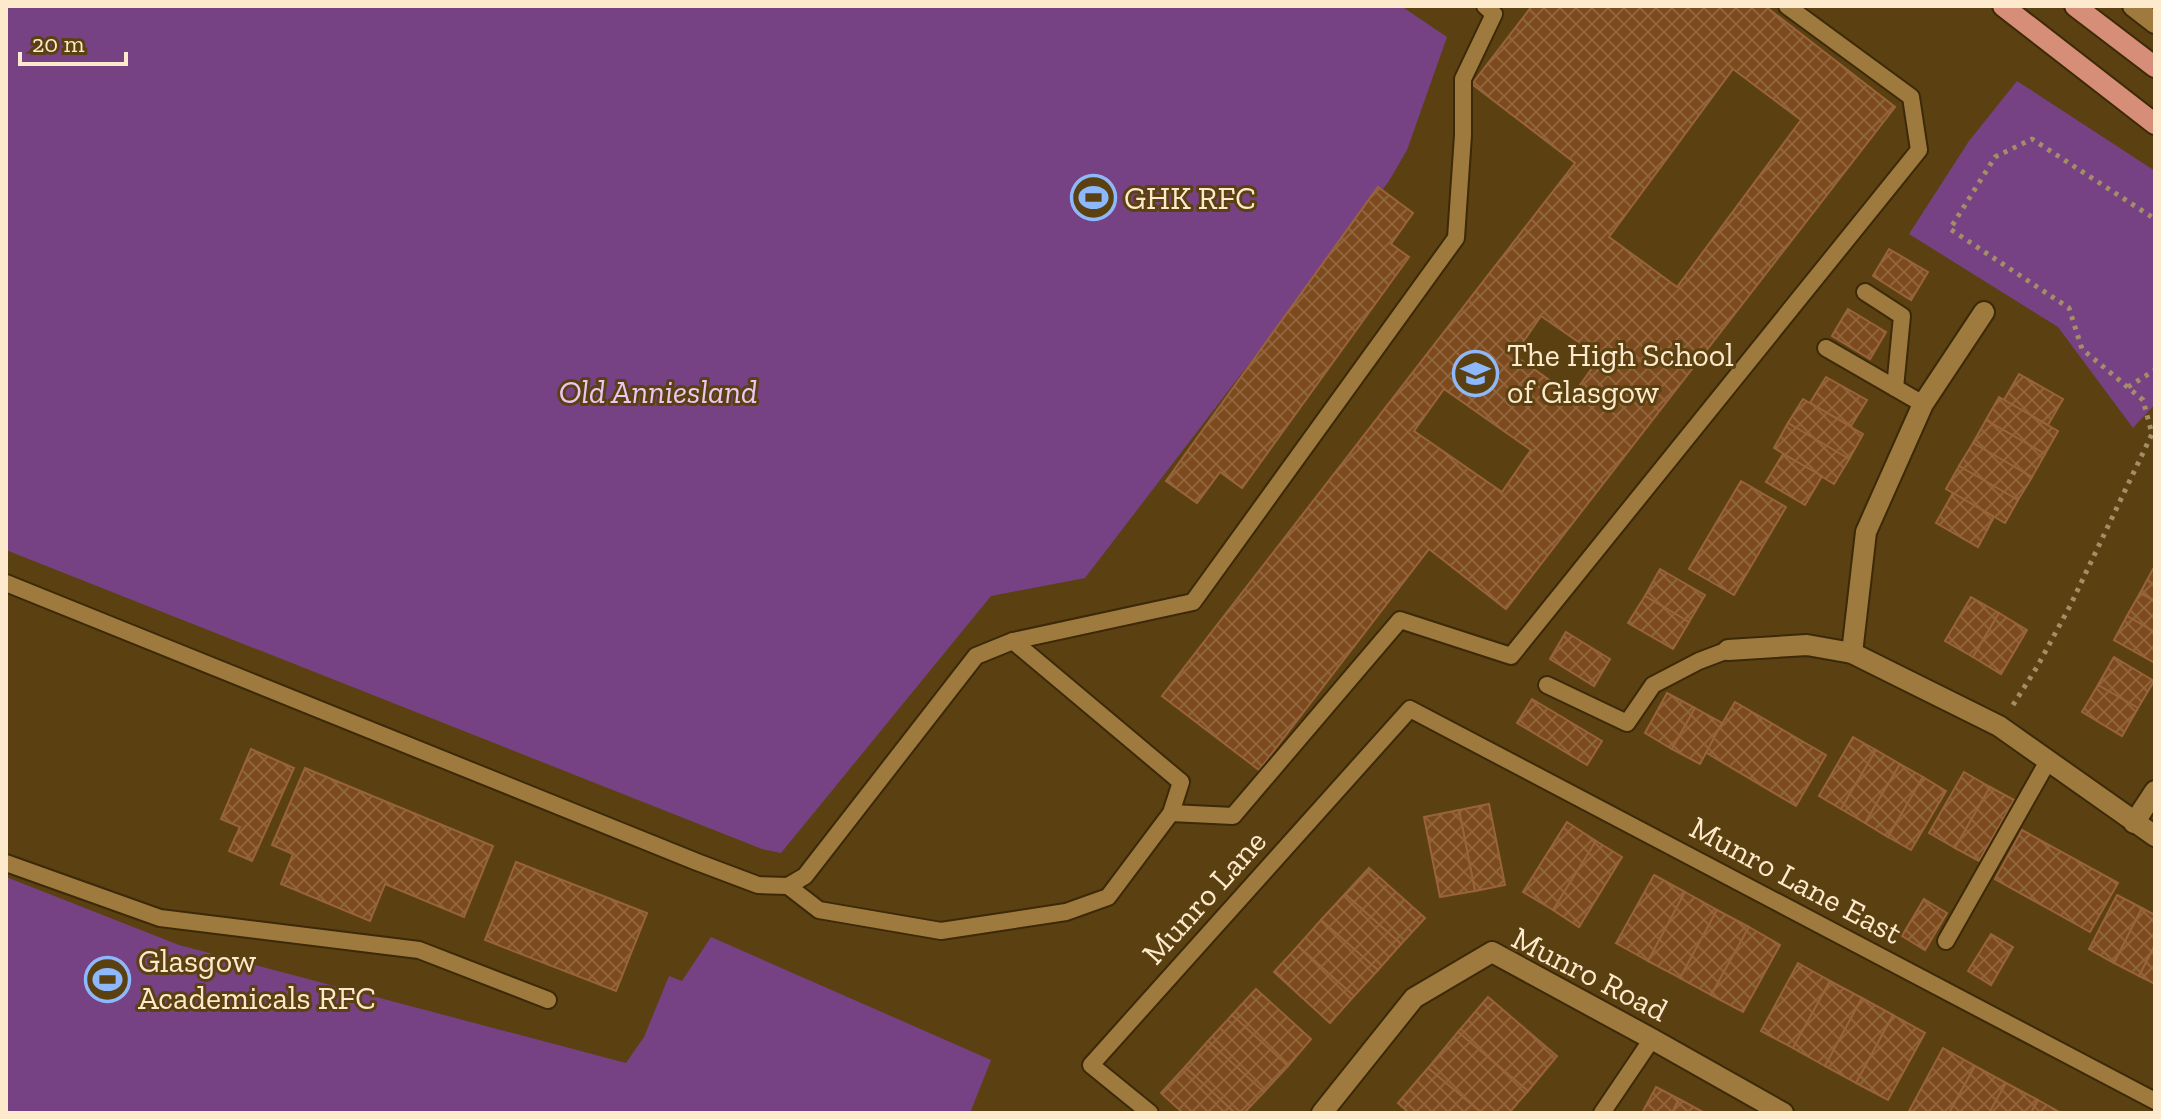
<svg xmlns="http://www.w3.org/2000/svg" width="2161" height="1119" viewBox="0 0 2161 1119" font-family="'Zilla Slab',serif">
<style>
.park{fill:#764284}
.building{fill:url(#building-cross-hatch);stroke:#99643a;stroke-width:2;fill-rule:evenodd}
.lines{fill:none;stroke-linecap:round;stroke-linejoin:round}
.service-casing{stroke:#3b2908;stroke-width:20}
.minor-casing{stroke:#3b2908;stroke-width:24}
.primary-casing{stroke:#3b2908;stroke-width:24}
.path{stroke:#a58e67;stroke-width:5;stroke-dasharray:4 6;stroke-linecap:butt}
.service{stroke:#9e7a3e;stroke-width:16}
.minor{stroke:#9e7a3e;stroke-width:20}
.primary{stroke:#d78e78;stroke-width:20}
.labels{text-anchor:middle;stroke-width:6;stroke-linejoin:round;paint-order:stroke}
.poi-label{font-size:32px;fill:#fde9cb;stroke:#5b4112;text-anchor:start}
.park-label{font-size:32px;font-style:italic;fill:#eac6f4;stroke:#5b4112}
.street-label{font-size:32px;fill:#fde9cb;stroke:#5b4112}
</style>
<defs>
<pattern id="building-cross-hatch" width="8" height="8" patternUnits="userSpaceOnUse" patternTransform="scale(2)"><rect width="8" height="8" fill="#7c4a1d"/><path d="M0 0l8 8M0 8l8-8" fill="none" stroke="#90643c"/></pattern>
</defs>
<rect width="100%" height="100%" fill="#5b4112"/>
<g class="park">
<polygon points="6,6 1401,6 1447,37 1407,150 1389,181 1085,578 991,596 781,853 762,849 6,550"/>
<polygon points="2017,81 2155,171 2155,404 2133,428 2058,327 1909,234 1969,141"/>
<polygon points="6,877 179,945 626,1063 644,1037 669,976 682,981 711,937 991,1060 970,1113 6,1113"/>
</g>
<g class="building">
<path d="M1532,6H1765L1895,107L1506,609L1429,549L1259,770L1162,696L1575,163L1472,84ZM1733,69L1801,120L1677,287L1609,237ZM1541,316L1600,357L1572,396L1514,355ZM1444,389L1531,450L1502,492L1414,431Z"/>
<polygon points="1378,187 1413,213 1391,244 1409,257 1242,488 1220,472 1197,503 1166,481"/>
<polygon points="1889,249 1928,272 1911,300 1873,276"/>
<polygon points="1848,309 1886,332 1870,359 1832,336"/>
<polygon points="2019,374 2063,399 2048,425 2004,400"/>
<polygon points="1826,377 1867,400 1851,426 1810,403"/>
<polygon points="1999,397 2058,431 2045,454 1986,420"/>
<polygon points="1803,399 1863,434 1849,459 1788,423"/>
<polygon points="1986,420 2045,454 2032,477 1973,443"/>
<polygon points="1788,423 1849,459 1834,484 1774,448"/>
<polygon points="1973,443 2032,477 2018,500 1959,466"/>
<polygon points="1783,454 1822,476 1805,505 1766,482"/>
<polygon points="1959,466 2018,500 2005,523 1946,489"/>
<polygon points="1741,481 1786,507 1734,595 1689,569"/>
<polygon points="1953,493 1994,517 1978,547 1936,523"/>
<polygon points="1660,569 1705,595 1689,622 1645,596"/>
<polygon points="2153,569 2155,570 2155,601 2140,593"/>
<polygon points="2140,593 2155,601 2155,632 2127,616"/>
<polygon points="1645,596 1689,622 1673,649 1628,623"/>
<polygon points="1971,597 1999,613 1973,657 1945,641"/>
<polygon points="1999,613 2027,630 2001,674 1973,657"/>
<polygon points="2127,616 2155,632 2155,663 2114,640"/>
<polygon points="1566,632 1610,659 1594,686 1550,659"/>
<polygon points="2114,657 2154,681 2138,708 2098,685"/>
<polygon points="2098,685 2138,708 2122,736 2082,712"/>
<polygon points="1667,693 1695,708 1672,749 1645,733"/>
<polygon points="1532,699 1602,741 1587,765 1517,723"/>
<polygon points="1735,702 1826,755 1796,806 1705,752"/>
<polygon points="1695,708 1722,723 1700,764 1672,749"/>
<polygon points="1853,737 1876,750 1841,809 1819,796"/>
<polygon points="251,749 294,768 252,861 229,851 240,827 221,819"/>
<polygon points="1876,750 1900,764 1865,823 1841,809"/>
<polygon points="1900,764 1923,777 1888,837 1865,823"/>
<polygon points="305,768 493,846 464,917 385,884 370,921 281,884 293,854 272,845"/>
<polygon points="1964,772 1990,787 1955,848 1929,833"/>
<polygon points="1923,777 1946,791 1911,850 1888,837"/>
<polygon points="1990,787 2014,800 1979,861 1955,848"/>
<polygon points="1489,804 1505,885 1475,891 1459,810"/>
<polygon points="1459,810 1475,891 1440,897 1424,817"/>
<polygon points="1567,822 1596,841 1553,910 1523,892"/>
<polygon points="2022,830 2118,883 2090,932 1995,879"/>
<polygon points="1596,841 1622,857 1579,927 1553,910"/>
<polygon points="516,862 647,913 616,991 485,940"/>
<polygon points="1369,868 1425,918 1401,944 1345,894"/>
<polygon points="1654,875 1685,892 1648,961 1616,943"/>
<polygon points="1685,892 1717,910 1680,978 1648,961"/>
<polygon points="1345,894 1401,944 1378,970 1321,920"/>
<polygon points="2117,895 2142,908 2114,963 2089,949"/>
<polygon points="1924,899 1947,913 1925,950 1902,936"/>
<polygon points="2142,908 2155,915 2155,945 2139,976 2114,963"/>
<polygon points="1717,910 1749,927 1711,995 1680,978"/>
<polygon points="1321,920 1378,970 1354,996 1298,946"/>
<polygon points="1749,927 1780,945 1743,1012 1711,995"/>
<polygon points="1991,934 2013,947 1991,985 1968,971"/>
<polygon points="2155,945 2155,984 2139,976"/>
<polygon points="1298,946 1354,996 1330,1023 1274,972"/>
<polygon points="1798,963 1830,981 1793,1048 1761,1031"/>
<polygon points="1830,981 1862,998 1825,1066 1793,1048"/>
<polygon points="1256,989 1311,1039 1288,1066 1232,1015"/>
<polygon points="1488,997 1557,1056 1528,1091 1458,1032"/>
<polygon points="1862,998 1893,1015 1856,1083 1825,1066"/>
<polygon points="1232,1015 1288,1066 1264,1092 1208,1041"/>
<polygon points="1893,1015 1925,1033 1888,1100 1856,1083"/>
<polygon points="1458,1032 1528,1091 1509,1113 1482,1113 1428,1068"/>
<polygon points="1208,1041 1264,1092 1244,1113 1235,1113 1185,1067"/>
<polygon points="1943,1048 1975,1066 1949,1113 1908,1113"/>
<polygon points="1975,1066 2006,1083 1989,1113 1949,1113"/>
<polygon points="1185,1067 1235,1113 1183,1113 1161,1093"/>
<polygon points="1428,1068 1482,1113 1409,1113 1398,1103"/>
<polygon points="2006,1083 2038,1100 2031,1113 1989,1113"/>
<polygon points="1656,1087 1679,1099 1672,1113 1642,1113"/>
<polygon points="1679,1099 1703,1112 1702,1113 1672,1113"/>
<polygon points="2038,1100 2061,1113 2031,1113"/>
</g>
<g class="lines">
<defs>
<g id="service">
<polyline points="1865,292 1902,316 1895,388"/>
<polyline points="1826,348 1923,404"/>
<polyline points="6,583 697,862 758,885 788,886 805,876 976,656 1013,641 1193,602 1456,238 1463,135 1463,79 1494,14 1485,6"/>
<polyline points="1547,685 1627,723 1653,685 1699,661 1728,650"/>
<polyline points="1171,813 1233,816 1400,620 1511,656 1919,150 1911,97 1787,6"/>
<polyline points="6,863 160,918 419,950 548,1000"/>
<polyline points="788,886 819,910 941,931 1066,912 1108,897 1171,813 1181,782 1013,641"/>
<polyline points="1946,941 2048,761"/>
<polyline points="1150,1113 1091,1065 1410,709 2155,1101"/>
<polyline points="1602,1113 1652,1039"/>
</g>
<g id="minor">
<polyline points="2133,6 2155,23"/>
<polyline points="1728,650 1807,645 1852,653 1999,726 2155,836"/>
<polyline points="1852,653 1866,532 1923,404 1984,312"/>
<polyline points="2134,823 2155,791"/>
<polyline points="1322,1113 1414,998 1492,952 1652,1039 1783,1113"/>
</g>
<g id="primary">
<polyline points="2003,6 2155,124"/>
<polyline points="2075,6 2155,67"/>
</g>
</defs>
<use href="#service" class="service-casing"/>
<use href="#minor" class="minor-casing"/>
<use href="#primary" class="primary-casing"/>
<g class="path">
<polyline points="2128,387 2155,370"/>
<polyline points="2013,705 2037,667 2070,606 2152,434 2143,400 2082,349 2069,308 1950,229 1995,157 2032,139 2155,219"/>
</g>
<use href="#service" class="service"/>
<use href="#minor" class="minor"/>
<use href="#primary" class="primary"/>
</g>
<defs>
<symbol id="stadium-ring" viewBox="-11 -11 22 22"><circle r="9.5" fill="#5b4112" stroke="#8db9fc" stroke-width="1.5"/><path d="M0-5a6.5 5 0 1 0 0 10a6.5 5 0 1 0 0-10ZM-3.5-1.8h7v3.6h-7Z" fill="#8db9fc"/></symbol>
<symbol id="school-ring" viewBox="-11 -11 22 22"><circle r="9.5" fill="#5b4112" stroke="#8db9fc" stroke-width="1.5"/><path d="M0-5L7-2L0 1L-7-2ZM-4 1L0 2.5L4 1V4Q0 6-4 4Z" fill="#8db9fc"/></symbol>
</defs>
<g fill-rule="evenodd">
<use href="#stadium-ring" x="1068" y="172" width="51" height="51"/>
<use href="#school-ring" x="1450" y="348" width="51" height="51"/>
<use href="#stadium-ring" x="82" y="954" width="51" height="51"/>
</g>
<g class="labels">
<g class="poi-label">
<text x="1124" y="209">GHK RFC</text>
<text x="1507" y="366">The High School<tspan x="1507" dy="37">of Glasgow</tspan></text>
<text x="138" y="972">Glasgow<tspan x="138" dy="37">Academicals RFC</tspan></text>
</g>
<g class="park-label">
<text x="658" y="403">Old Anniesland</text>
</g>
<g class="street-label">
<text transform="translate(1796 880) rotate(28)" y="11">Munro Lane East</text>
<text transform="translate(1204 897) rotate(-48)" y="11">Munro Lane</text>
<text transform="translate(1590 974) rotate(27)" y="11">Munro Road</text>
</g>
</g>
<rect width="2161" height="1119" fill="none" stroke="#fde9cb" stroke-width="16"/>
<path d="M20 52v12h106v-12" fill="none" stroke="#fde9cb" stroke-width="4"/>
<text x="32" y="52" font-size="24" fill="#fde9cb" stroke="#5b4112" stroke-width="6" paint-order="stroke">20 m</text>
</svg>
